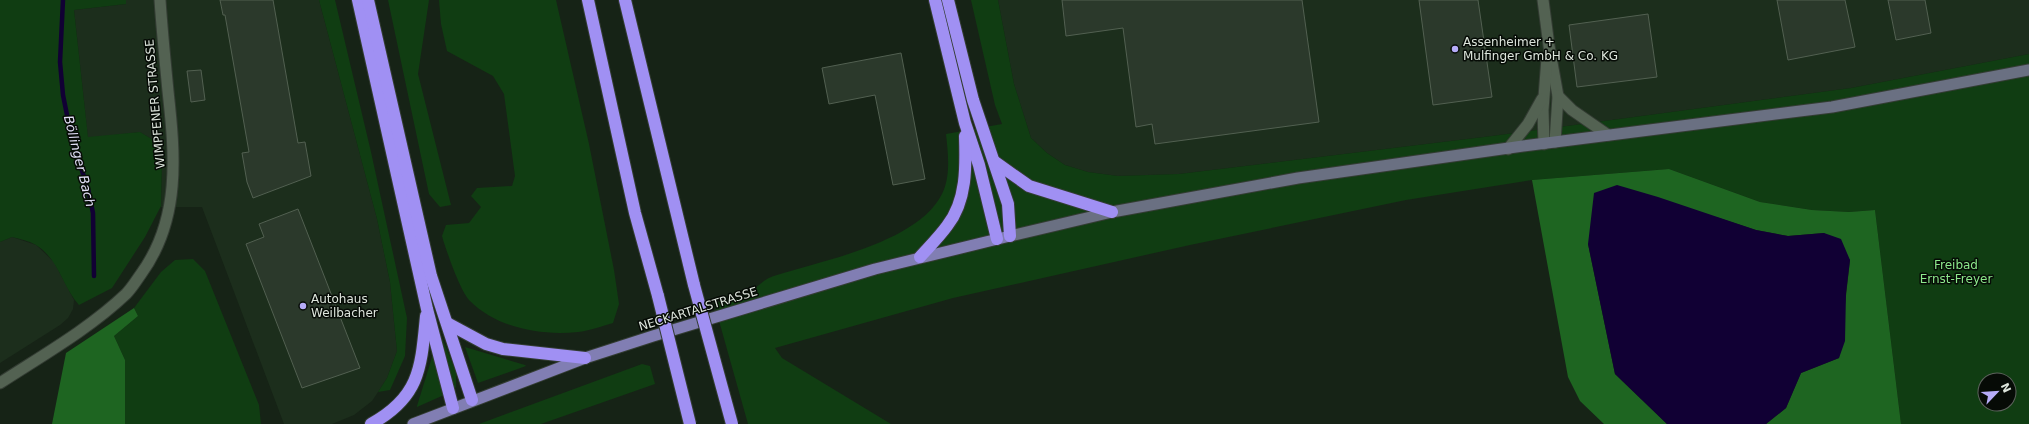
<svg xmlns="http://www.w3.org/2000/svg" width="2029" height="424" viewBox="0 0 2029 424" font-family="'DejaVu Sans',sans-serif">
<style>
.built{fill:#1c2e1c}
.green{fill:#103d12;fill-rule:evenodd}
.forest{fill:#1e6521}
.water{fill:#110034}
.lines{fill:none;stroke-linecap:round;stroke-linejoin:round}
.stream{stroke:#110034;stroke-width:4.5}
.building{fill:#2b392b;stroke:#526051}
.tertiary-casing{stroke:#333c33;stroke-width:13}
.secondary-casing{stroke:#333c33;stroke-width:13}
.primary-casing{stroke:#333c33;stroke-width:13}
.motorway-casing{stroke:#333c33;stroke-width:14}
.tertiary{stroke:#536252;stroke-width:11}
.secondary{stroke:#6a7082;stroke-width:11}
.primary{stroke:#817eb3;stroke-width:11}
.motorway{stroke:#a090f3;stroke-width:12}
.motorway-bridge-casing{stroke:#333c33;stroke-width:14;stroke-linecap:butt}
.motorway-bridge{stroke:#a090f3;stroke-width:12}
.poi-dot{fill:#b6acf8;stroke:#060b06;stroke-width:1.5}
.labels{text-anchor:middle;stroke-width:3;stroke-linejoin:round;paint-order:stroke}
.poi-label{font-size:12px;fill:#dde5dc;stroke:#060b06;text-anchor:start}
.street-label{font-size:12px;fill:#dde5dc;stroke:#060b06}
.park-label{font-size:12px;fill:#8ce88b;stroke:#060b06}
.water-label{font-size:13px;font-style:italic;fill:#e1dff6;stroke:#060b06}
</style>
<rect width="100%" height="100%" fill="#162316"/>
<g class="built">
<polygon points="126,0 319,0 377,219 390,282 397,351 387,378 378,392 372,401 354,415 332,424 284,424 202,207 161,207 162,161 155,141 140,132 88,138 74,10 126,4"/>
<polygon points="998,0 2029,0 2029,54 1851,88 1492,136 1179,174 1118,176 1088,172 1065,165 1047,153 1031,138 1014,84"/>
<polygon points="12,237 36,245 54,262 74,300 73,309 68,318 60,325 0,363 0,242"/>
</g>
<g class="green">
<path d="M0,0H126V4L74,10L88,137L140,132L155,141L162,161L161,206L145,237L112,288L79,305C62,286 59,259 36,245C29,241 20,239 12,237L0,242Z"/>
<polygon points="319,0 335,0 371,152 407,318 405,356 390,390 378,392 387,378 397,351 390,282 377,219"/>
<polygon points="388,0 429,0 418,74 451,205 440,207 429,194"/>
<path d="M439,0H556L589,144L614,270L619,304L613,323C602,326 589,331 578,332C541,336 497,328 470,301C460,291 446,250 442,236L446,225L469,223L481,207L471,196L477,188L512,186L515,176L504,94L493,76L447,51L441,24Z"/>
<path d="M971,0H998L1014,84L1031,138L1047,153L1065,165L1088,172L1118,176L1179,174L1492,136L1851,88L2029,54V424H1901L1875,210L1849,212L1812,210L1760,202L1669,169L1532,180L1406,200L1190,245L953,298L775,348L782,358L891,424H748L714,303C725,300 740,299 749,293C760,285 763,279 777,275C825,260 918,242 942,194C951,176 948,153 946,134L1002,124L995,105ZM1985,380H2009V404H1985Z"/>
<polygon points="193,259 205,271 259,405 261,424 125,424 125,360 114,336 138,316 134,308 161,272 175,260"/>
<polygon points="441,335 456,372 456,388 454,387"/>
<polygon points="465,347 525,365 526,366 478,383"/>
<polygon points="433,354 444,395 417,407 417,406"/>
<polygon points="642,364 650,366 655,384 541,424 479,424"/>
</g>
<g class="forest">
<polygon points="1669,169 1760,202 1812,210 1849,212 1875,210 1901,424 1766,424 1786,408 1801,373 1839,358 1850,260 1824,233 1788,236 1756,230 1716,217 1588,244 1615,374 1667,424 1604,424 1580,401 1568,377 1532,180"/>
<polygon points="134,308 138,316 114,336 125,360 125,424 52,424 66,353"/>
</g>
<polygon class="water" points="1617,185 1658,197 1756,230 1788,236 1824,233 1841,239 1850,260 1846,293 1845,341 1839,358 1801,373 1786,408 1766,424 1667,424 1615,374 1588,244 1594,193"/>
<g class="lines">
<polyline class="stream" points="63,0 60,62 63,95 72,140 88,189 93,213 94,276"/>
</g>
<g class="building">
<polygon points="220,0 273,0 298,143 305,142 311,176 253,198 247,182 242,153 249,152 225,15 223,15"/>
<polygon points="1062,0 1302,0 1319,122 1155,144 1152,124 1136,127 1123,28 1066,36"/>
<polygon points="1419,0 1478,0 1492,97 1433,105"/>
<polygon points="1777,0 1845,0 1855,47 1788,60"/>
<polygon points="1888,0 1925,0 1931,33 1896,40"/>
<polygon points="1648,14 1657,77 1577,87 1569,25"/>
<polygon points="901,53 925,179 893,185 875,95 829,104 822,68"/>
<polygon points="201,70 205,100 191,102 187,71"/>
<polygon points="298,209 360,368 302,388 246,244 264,237 259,224"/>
</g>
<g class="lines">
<defs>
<g id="tertiary">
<polyline points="1543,0 1549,46 1558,96 1555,142"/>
<polyline points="1558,96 1572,110 1608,135"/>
<polyline points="1544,144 1543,110 1547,58"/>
<polyline points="1508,149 1528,124 1542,99"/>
<path d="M0,383C43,355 89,329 126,294C132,288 136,281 141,274C181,219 175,155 168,91C165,60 162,30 160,0"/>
</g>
<polyline id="secondary" points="1010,236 1112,212 1298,178 1523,146 1832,107 2029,70"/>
<polyline id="primary" points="413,424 585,358 653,336 875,269 1010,236"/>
<g id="motorway">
<polyline points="358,0 427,309 453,408"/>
<polyline points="368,0 431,276 472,400"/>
<polyline points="588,0 635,213 658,296"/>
<polyline points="625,0 694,285"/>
<polyline points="935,0 965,123 979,165 997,239"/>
<polyline points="948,0 973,100 1008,204 1010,236"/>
<polyline points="995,162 1029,186 1112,212"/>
<path d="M920,257C929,247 939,237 947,226C967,201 966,166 965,136"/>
<polyline points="447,323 486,344 503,349 585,358"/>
<path d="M371,424C420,397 421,368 426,316"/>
</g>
</defs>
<use href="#tertiary" class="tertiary-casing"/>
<use href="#secondary" class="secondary-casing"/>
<use href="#primary" class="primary-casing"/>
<use href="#motorway" class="motorway-casing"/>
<use href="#tertiary" class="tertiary"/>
<use href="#secondary" class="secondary"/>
<use href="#primary" class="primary"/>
<use href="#motorway" class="motorway"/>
<defs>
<g id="motorway-bridge">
<polyline points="694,285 732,424"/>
<polyline points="658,296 690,424"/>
</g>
</defs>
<use href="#motorway-bridge" class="motorway-bridge-casing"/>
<use href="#motorway-bridge" class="motorway-bridge"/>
</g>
<g class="poi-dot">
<circle cx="1455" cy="49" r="4"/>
<circle cx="303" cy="306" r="4"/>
</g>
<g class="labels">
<g class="poi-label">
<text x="1463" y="46">Assenheimer +<tspan x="1463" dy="14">Mulfinger GmbH &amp; Co. KG</tspan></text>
<text x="311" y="303">Autohaus<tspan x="311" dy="14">Weilbacher</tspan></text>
</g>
<g class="street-label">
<text transform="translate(155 104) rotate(-95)" y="4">WIMPFENER STRASSE</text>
<text transform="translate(698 309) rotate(-17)" y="4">NECKARTALSTRASSE</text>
</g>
<g class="park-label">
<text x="1956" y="269">Freibad<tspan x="1956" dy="14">Ernst-Freyer</tspan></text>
</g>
<g class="water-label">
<text transform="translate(80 161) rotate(76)" y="5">Böllinger Bach</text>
</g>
</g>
<g transform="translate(1997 392) rotate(65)"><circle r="19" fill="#060b06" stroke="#5c625c"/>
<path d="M0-3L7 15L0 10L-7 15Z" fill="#b6acf8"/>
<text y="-6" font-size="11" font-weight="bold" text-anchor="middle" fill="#dde5dc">N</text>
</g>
</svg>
